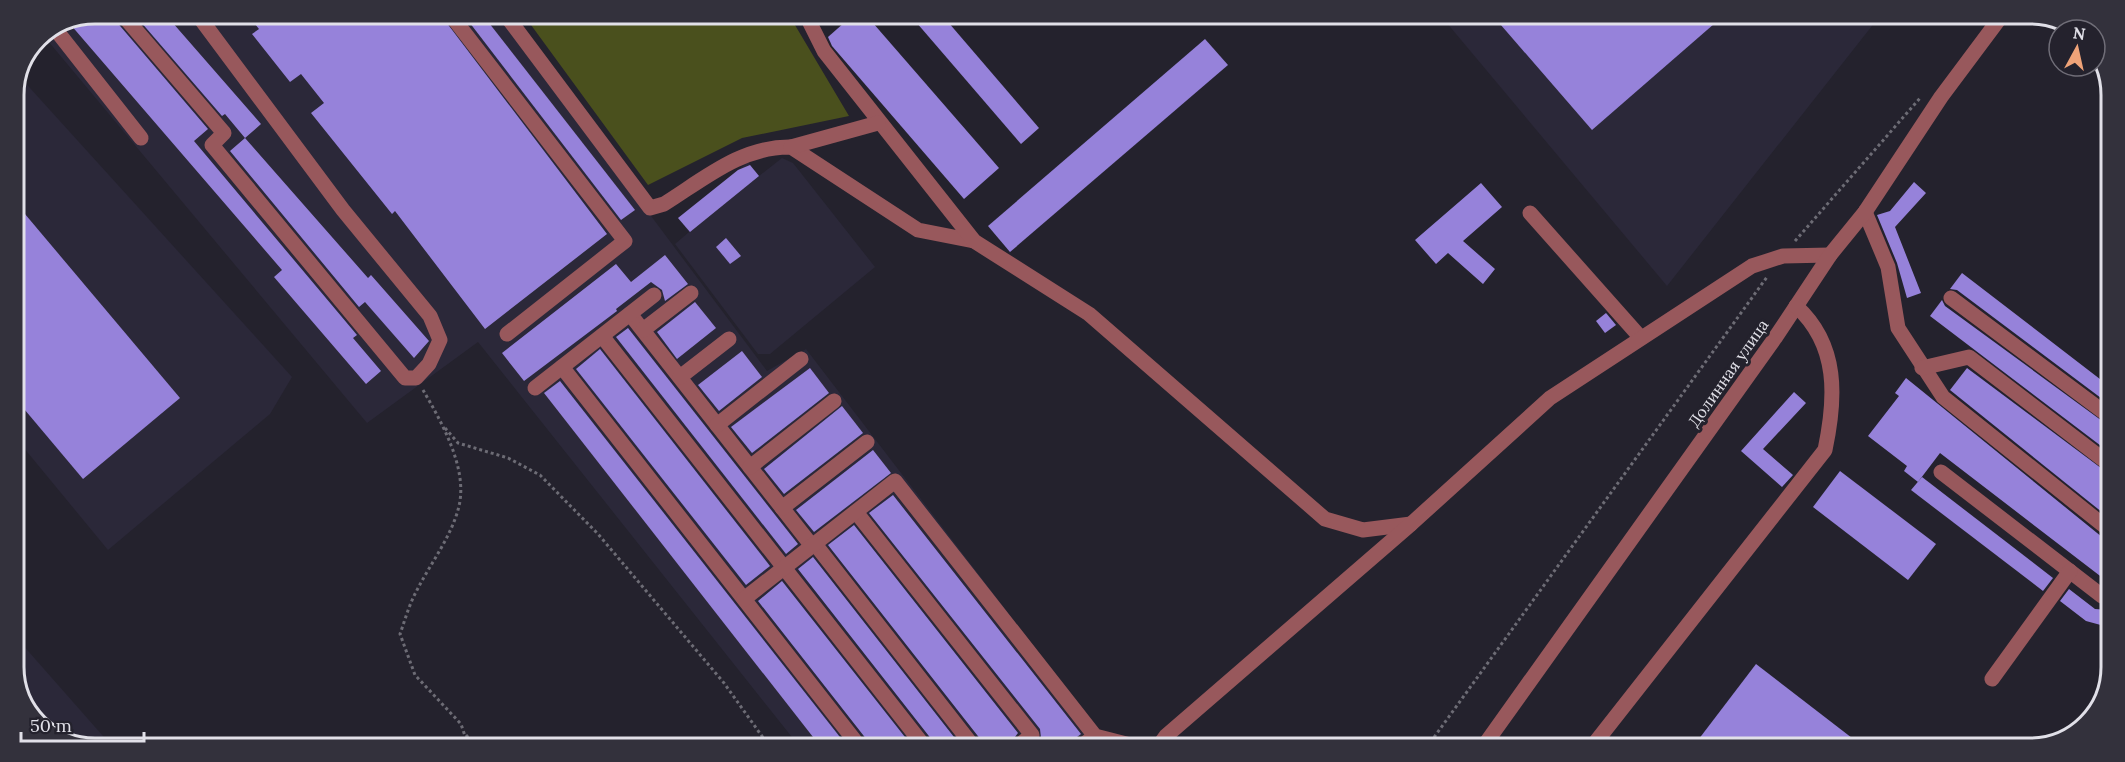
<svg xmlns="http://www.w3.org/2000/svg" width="2125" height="762" viewBox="0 0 2125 762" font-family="Lora,serif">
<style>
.built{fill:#2b2839}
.green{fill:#4a501d}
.building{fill:#9682da}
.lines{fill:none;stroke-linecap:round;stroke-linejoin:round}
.path{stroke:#6d6c75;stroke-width:3;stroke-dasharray:3 3;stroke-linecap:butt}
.minor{stroke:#98585c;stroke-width:15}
.labels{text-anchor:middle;stroke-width:6;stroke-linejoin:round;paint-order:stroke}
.street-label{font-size:16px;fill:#e1e0e8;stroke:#24222d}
.rim{fill:none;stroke:#e1e0e8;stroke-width:3}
</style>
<rect width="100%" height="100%" fill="#24222d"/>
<g class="built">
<polygon points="95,14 500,14 767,371 806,349 1111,747 799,746 478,342 367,423 43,35"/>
<polygon points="1441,16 1879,17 1667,286"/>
<polygon points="20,77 292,377 270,414 108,550 14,436 14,90"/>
<polygon points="782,158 793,163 875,267 770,354 758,354 675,244 689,232 678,218 748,162 759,176"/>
<polygon points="14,635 110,744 69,744 31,717 14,672"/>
</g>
<polygon class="green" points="523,14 789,15 849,116 742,138 648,185"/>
<g class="building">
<polygon points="95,14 113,14 115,20 208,129 194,141 357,335 353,338 381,371 366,384 274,277 282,270 70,24"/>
<polygon points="134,14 165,14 261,124 245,138 225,114 222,116"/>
<polygon points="247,14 440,14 607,234 485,329 395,211 392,214 311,113 324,103 301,74 290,82 252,34 259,29"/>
<polygon points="463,14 482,14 635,210 621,220"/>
<polygon points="853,15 866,15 999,168 964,199 832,46 828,37"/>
<polygon points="910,15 942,15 1039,128 1021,144"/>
<polygon points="1494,17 1722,17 1592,130"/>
<polygon points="1205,39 1228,65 1010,252 988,226"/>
<polygon points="245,138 368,278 371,275 429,341 414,358 365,302 359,307 230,151"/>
<polygon points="750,165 759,176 690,232 678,218 738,170"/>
<polygon points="1914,182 1926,193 1895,227 1921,293 1907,298 1897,263 1877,215 1890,211"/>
<polygon points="1481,183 1502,207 1463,241 1495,269 1483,284 1448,253 1436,264 1415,240"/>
<polygon points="14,201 180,398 83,479 14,397"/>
<polygon points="726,238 741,256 730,264 716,247"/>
<polygon points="665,255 688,284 665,301 662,290 651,282 616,309 617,311 524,381 502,353 616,264 631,282"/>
<polygon points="1962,273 2109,386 2109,404 1957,290 1950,289"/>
<polygon points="1942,300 1945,306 2109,426 2109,452 1930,316"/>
<polygon points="695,302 716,328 677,359 657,332"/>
<polygon points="1606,313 1616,325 1605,333 1596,321"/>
<polygon points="628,328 798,544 786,554 616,337"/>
<polygon points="600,349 770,566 746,585 576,369"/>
<polygon points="742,351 762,377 719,411 698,385"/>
<polygon points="810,368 829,393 752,453 731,427"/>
<polygon points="1967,368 2109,474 2108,517 1950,390"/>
<polygon points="1906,378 2102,537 2108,539 2108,582 1940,453 1918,482 1904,471 1907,466 1868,436 1899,396 1895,393"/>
<polygon points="560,381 847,746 820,746 544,393"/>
<polygon points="1794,392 1806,403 1763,449 1793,475 1782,487 1741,451"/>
<polygon points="842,406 863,433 784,494 764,469"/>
<polygon points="873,450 891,473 814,532 796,510"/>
<polygon points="1840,471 1936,544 1908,580 1813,507"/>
<polygon points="1922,477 2053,578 2043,591 1911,490"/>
<polygon points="893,495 1081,734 1065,746 1033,746 1041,738 1040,729 869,513"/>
<polygon points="854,525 1018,733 1008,746 983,746 981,740 828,545"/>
<polygon points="813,557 961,746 934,746 932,740 798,569"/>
<polygon points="782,581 912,746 869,746 867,740 758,601"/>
<polygon points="2069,589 2095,609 2108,610 2108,627 2086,621 2060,601"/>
<polygon points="1756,664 1865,748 1692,748"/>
</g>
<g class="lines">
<g class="path">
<polyline points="1795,241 1921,97"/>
<path d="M423,390C441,421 468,468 459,506C452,536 430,564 416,592C409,605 405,620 400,634L415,675L461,724L468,745"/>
<polyline points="445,428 458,443 508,458 540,475 598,534 724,683 769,746"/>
<polyline points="466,735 475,745"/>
<polyline points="1427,747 1767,277"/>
</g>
<g class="minor">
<polyline points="122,14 224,133 212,145 405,378 416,378 429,364 440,340 430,316 343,210 197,14"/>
<polyline points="450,14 625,241 507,334"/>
<path d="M505,14L650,208L664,204C704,179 742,146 791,147L918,230L974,241"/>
<polyline points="806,15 824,51 974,241 1089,314 1325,519 1363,530 1411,524"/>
<polyline points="56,30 141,138"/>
<polyline points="791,147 878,123"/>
<polyline points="1865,212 1888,267 1898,328 1943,397 2108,529"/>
<polyline points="1530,213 1641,338"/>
<polyline points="1951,298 2109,416"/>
<polyline points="630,314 812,546"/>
<polyline points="643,330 691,293"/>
<polyline points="602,336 924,746"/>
<polyline points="562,367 859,746"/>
<polyline points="1922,368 1969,357 2109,464"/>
<polyline points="680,377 729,339"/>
<polyline points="535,388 654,295"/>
<polyline points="717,425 801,359"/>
<polyline points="750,467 834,401"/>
<polyline points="1941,472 2102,596 2108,596"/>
<polyline points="782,508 867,442"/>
<polyline points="856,512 1032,735 1018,746"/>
<polyline points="815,544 973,746"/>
<polyline points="744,599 895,481 1095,736 1138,747"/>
<polyline points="1992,679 2070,571"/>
<polyline points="1081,746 1095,736"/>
<polyline points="1158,747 1166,736 1411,524 1550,398 1752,266 1783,256 1830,255"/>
<polyline points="1483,747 1775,338 1830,255 1865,212 1941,97 2000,18"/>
<path d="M1591,748L1825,450C1836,398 1839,345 1796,306"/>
</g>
</g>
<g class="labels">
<g class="street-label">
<text transform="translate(1728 373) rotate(-55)" y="6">Долинная улица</text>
</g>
</g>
<path d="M0 0H2125V762H0ZM95 24H2030A71 71 0 0 1 2101 95V667A71 71 0 0 1 2030 738H95A71 71 0 0 1 24 667V95A71 71 0 0 1 95 24Z" fill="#33313c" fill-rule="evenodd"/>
<path class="rim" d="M95 24H2030A71 71 0 0 1 2101 95V667A71 71 0 0 1 2030 738H95A71 71 0 0 1 24 667V95A71 71 0 0 1 95 24Z"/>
<g transform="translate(2077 48) rotate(8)"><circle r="28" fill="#24222d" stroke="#706e78" stroke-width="1.5"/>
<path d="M0-4.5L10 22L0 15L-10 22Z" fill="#efa378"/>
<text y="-9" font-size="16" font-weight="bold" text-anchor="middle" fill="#e1e0e8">N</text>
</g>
<path d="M21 732v9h123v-9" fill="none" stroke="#e1e0e8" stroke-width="3"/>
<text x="30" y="732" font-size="18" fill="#e1e0e8" stroke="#24222d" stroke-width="4.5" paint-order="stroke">50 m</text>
</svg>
